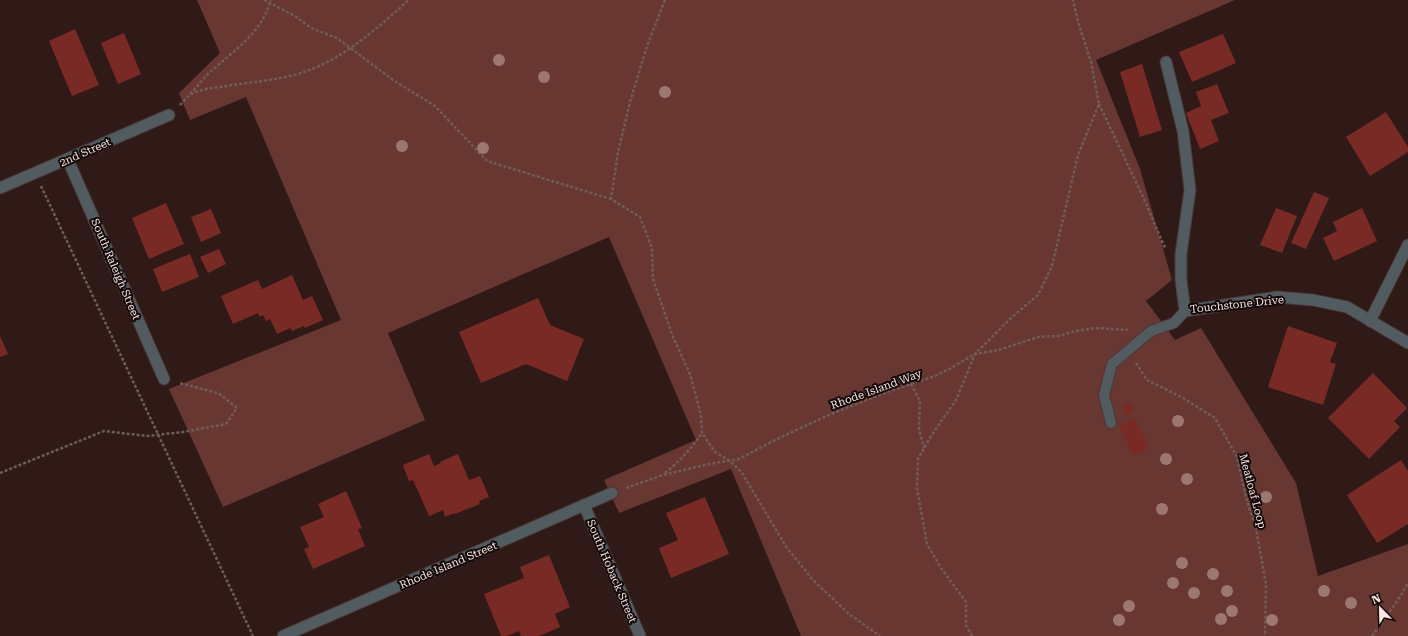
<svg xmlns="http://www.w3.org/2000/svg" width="1408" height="636" viewBox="0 0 1408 636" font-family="'Roboto Serif',serif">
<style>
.green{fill:#693731}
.building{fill:#7a2a24}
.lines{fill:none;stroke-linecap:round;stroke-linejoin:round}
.service-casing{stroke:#4c3734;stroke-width:12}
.minor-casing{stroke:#4c3734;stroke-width:13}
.path{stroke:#705c59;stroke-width:2.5;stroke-dasharray:3 2;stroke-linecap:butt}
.service{stroke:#505c60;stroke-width:10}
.minor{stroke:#505c60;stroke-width:11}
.tree{fill:#9d7873}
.labels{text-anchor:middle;stroke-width:4;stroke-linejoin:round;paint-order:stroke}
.street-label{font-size:11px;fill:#f7e7e4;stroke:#110807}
</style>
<rect width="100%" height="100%" fill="#301a17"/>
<polygon class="green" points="197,0 1235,0 1096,60 1140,169 1172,280 1146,301 1175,340 1201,328 1296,483 1318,576 1408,544 1408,636 801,636 731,469 619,513 604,480 696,440 609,237 388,333 425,420 223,507 169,389 341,320 246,97 190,120 179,93 220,53"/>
<g class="building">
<polygon points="75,29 99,85 72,96 49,41"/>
<polygon points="124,33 141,74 118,84 101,43"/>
<polygon points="1223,34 1236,63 1192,82 1179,52"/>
<polygon points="1142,64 1162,130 1140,137 1120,72"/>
<polygon points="1217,84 1229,113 1211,120 1219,141 1200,149 1186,113 1201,106 1196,92"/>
<polygon points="1386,112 1408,147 1408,152 1370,176 1346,137"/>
<polygon points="1314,192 1329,198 1306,249 1291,243"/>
<polygon points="166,203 184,244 149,259 132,218"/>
<polygon points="1276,208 1297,216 1282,253 1260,245"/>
<polygon points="1362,208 1377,241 1334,261 1323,238 1337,231 1333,222"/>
<polygon points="211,209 221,233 201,242 191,217"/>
<polygon points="219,249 226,264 208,273 200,257"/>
<polygon points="190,254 199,277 162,292 153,269"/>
<polygon points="292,275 303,300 312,296 323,320 305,328 304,326 292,331 290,328 277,334 270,319 266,321 263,315 260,317 258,313 233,324 221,296 258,280 262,289"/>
<polygon points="538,298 550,325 584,339 567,381 526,364 481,383 459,332"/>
<polygon points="1288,326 1337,343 1330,362 1336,364 1323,405 1268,387"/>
<polygon points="0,336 8,354 0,357"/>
<polygon points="1373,373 1407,408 1394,421 1400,427 1369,459 1328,418"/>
<polygon points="1130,402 1134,412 1126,415 1122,405"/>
<polygon points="1134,418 1149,448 1133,456 1119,426"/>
<polygon points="429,454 434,466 441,463 440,462 458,454 469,480 480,476 489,497 479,501 480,504 455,514 455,513 445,517 443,510 429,516 413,480 409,481 403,465"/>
<polygon points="1401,460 1408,471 1408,524 1377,543 1347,495"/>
<polygon points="346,491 362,528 358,529 365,546 313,569 304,549 309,547 300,527 324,517 318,504"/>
<polygon points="705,497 729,554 671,578 659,548 678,540 666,513"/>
<polygon points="549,555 570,607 555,614 560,627 539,636 521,636 519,631 507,636 501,636 484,594 524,578 520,567"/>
</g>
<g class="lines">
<defs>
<polyline id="service" points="1111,423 1104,395 1112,364 1151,331 1174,323 1185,311"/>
<g id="minor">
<polyline points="1166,62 1183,131 1190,190 1181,254 1181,280 1185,311 1277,297 1313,300 1347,307 1408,343"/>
<polyline points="68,160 164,379"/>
<polyline points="0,188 169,115"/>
<polyline points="1370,321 1408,245"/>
<polyline points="584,505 640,636"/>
<polyline points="283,636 612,493"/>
</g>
</defs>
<use href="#service" class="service-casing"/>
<use href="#minor" class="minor-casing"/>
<g class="path">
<polyline points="264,0 295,16 311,28 337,38 393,80 435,106 487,161 611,199"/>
<polyline points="665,0 647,46 630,102 618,152 611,199 640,217 652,248 653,279 673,337 690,374 701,415 702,433 715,452 730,461 742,473 787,548 813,580 849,614 880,636"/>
<path d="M190,94C196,88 201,81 207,75C231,52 261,35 271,0"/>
<polyline points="1099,104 1144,199 1164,246 1167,247"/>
<path d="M180,105C183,102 187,97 191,94C199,90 211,88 220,87C247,82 278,81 304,72C345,58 377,28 409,0"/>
<polyline points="41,186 253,636"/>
<polyline points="1136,363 1147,380 1183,398 1215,418 1237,457 1245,494 1256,529 1266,584 1265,636"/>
<polyline points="911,384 920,401 919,429 924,448"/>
<polyline points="0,473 104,431 147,436 183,432 226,424 237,408 218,393 179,383"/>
<path d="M665,473C680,461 691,449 702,433"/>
<polyline points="626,488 663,475 709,464 739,459 773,441 831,414 887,392 935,376 951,368 975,354 999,350 1038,337 1059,336 1076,331 1096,328 1128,330"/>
<polyline points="972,636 966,625 966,602 941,568 927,544 917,488 918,459 931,436 956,400 975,354 1011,318 1038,295 1052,266 1078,155 1099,104 1091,62 1078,22 1073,0"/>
<polyline points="1372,636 1398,600 1408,583"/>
</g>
<use href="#service" class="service"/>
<use href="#minor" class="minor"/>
</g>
<g class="tree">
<circle cx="499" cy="60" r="6"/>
<circle cx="544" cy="77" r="6"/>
<circle cx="665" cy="92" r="6"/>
<circle cx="402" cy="146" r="6"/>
<circle cx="483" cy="148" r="6"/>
<circle cx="1178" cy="421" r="6"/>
<circle cx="1166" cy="459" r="6"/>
<circle cx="1187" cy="479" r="6"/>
<circle cx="1266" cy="497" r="6"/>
<circle cx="1162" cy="509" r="6"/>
<circle cx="1182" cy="563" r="6"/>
<circle cx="1213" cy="574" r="6"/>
<circle cx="1173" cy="583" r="6"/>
<circle cx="1227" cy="591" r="6"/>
<circle cx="1324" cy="591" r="6"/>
<circle cx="1194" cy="593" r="6"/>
<circle cx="1351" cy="603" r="6"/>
<circle cx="1129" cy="606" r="6"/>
<circle cx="1232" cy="611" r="6"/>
<circle cx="1221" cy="619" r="6"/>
<circle cx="1119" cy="620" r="6"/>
<circle cx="1272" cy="620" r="6"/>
</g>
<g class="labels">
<g class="street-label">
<text transform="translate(85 152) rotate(-24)" y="4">2nd Street</text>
<text transform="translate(116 269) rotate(67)" y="4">South Raleigh Street</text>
<text transform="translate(1237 304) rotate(-6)" y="4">Touchstone Drive</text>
<text transform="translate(876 389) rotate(-20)" y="4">Rhode Island Way</text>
<text transform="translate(1253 491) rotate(75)" y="4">Meatloaf Loop</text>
<text transform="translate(448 565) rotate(-23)" y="4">Rhode Island Street</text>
<text transform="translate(612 571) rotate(67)" y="4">South Hoback Street</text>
</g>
</g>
<g transform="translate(1380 608) rotate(337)" stroke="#110807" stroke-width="3" paint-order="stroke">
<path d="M0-3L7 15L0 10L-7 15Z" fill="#f7e7e4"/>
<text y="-6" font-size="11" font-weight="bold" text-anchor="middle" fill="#f7e7e4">N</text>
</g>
</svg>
